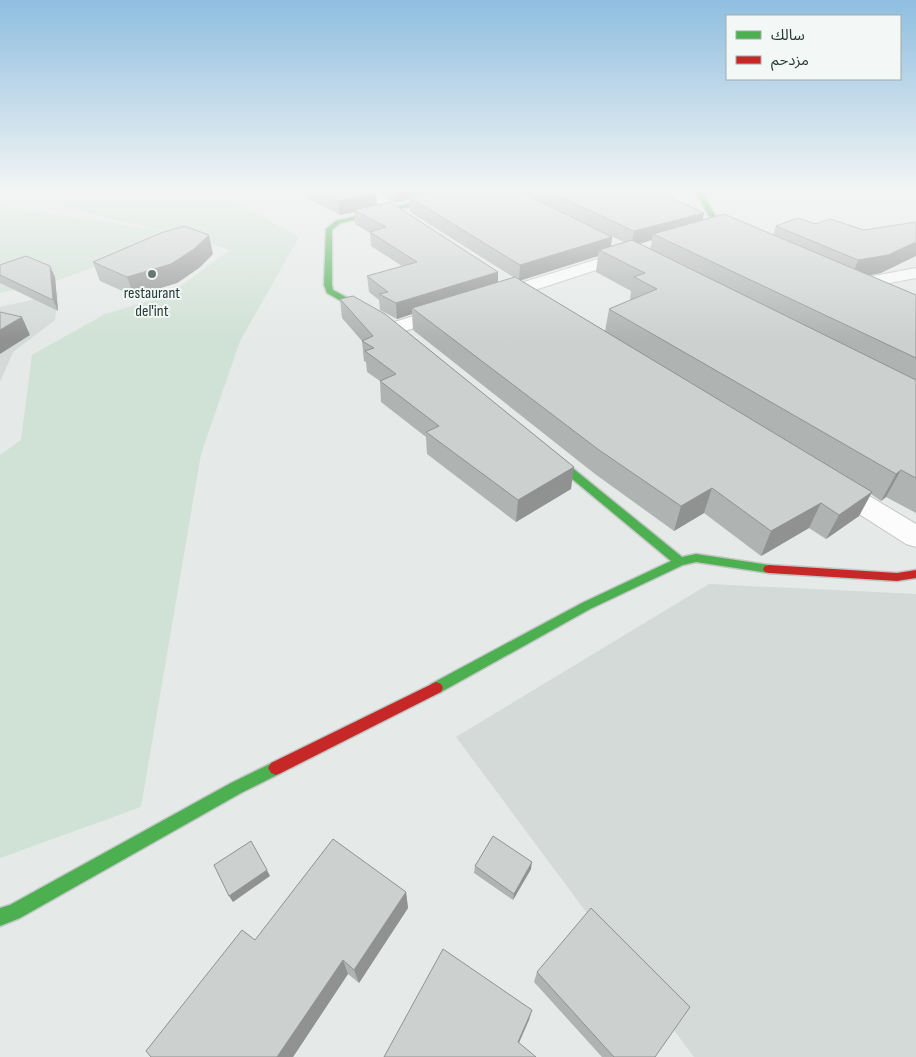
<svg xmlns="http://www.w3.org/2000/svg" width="916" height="1057" viewBox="0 0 916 1057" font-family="'Sofia Sans Condensed','Noto Sans Arabic',sans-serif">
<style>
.built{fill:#d3dad7}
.green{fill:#d0e1d5}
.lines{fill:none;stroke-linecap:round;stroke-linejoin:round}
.street-casing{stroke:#c2c6c4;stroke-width:2}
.fast-casing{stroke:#c1c7c5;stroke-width:3}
.jam-casing{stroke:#c1c7c5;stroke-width:3}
.street{fill:#fbfcfb;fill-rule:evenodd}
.fast{fill:#4caf50;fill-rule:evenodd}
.jam{fill:#c62828;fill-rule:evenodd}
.wall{fill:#afb4b2;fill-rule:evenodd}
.shaded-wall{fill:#8f9291}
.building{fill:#ccd1cf;stroke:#8f9291}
.poi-dot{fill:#687874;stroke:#f3f8f6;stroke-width:2}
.labels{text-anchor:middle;stroke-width:4;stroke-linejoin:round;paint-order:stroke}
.far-poi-label{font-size:16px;fill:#253b36;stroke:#f3f8f6}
</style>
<rect width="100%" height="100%" fill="#e5e9e7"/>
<g class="built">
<polygon points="58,294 55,320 13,352 0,382 0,307"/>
<polygon points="709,584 916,594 916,1057 694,1057 456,737"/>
</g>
<polygon class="green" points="31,192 216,192 299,237 240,341 201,454 141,807 0,858 0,455 21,440 32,355 105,314 167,296 230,250 180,234 59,280 0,293 0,206 170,232 26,199"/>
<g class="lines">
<defs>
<g id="street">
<polygon points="358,192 375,192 423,224 420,227 410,227"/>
<polygon points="633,248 639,250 641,253 639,256 501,301 495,302 489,301 486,297 489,293"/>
<polygon points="916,268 916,278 858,289 852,288 849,284 852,280 858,279"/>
<polygon points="449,305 456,307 458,311 456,315 395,334 388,332 385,328 388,324"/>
<polygon points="832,477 841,479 916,524 916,547 906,544 823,491 819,485 823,479"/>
</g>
<g id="fast">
<polygon points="460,192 472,192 340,223 332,230 332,285 333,290 377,314 377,318 371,318 327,293 324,285 326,229 336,221"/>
<path d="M696,192H702L722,228L744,238V240C718,242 707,211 696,192Z"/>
<polygon points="545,448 549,449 682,557 696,554 769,565 773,566 775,569 773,572 769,573 696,562 683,565 590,609 441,692 436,694 431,692 429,688 431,684 582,603 671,561 541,453 540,451 541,449"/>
<polygon points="276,761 281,763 284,768 281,773 241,793 20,918 0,926 0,908 10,905 231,783"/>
</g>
<g id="jam">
<polygon points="769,565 897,573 916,570 916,578 897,581 769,573 765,572 763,569 765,566"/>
<polygon points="436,682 441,684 443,688 441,692 281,773 276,775 271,773 268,768 271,763"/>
</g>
</defs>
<use href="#street" class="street-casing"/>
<use href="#fast" class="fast-casing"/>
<use href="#jam" class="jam-casing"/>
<use href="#street" class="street"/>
<use href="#fast" class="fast"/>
<use href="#jam" class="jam"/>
</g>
<g class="wall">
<path d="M295,192H376L377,205L498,272V282L513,277L410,212L409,199L395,203L379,192H659L704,213L702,220L773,235L776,226L798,218L881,273L868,275L916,295V513L886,497L881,501L871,494L859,516L826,539L809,528L761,556L704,513L674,531L595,474L413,330L412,314L397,319L380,310L379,300L369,292L367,276L402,266L371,246L370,233L355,224L354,212L340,215ZM608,235L624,242L611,246L612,237ZM652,240L650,249L640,244ZM598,256L596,272L631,291L630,300L609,309L605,331L521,280Z"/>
<polygon points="213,254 199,268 177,283 134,296 100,281 93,262"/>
<polygon points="0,265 55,277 58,311 0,283"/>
<polygon points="340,299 571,489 516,522 427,454 426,437 381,402 380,381 367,372 366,362 364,361 362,341 342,318"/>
<polygon points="475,866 531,869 513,900 474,873"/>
<polygon points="406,892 408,908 359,983 348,974 293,1057 151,1057"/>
<polygon points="537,972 655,1057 602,1057 534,982"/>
</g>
<g class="shaded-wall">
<polygon points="376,192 377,207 354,210 354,212 340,215 338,201"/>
<polygon points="395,192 439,192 409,197 409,199 395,203"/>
<polygon points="704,213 701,228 653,234 652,240 631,246 634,231"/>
<polygon points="209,235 213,254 199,268 177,283 134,296 127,277"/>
<polygon points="612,237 610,253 599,250 598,256 519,281 520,265"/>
<polygon points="916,242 916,256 881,273 851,279 858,260"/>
<polygon points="50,266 55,277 58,311 53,300"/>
<polygon points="498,272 498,287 412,308 412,314 397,319 396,303"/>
<polygon points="22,317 30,335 0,354 0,330"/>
<polygon points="574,467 571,489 516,522 518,500"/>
<polygon points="901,470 886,497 881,501 896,474"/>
<polygon points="712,488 704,513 674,531 681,506"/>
<polygon points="872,492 859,516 826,539 839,515"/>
<polygon points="821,503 809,528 761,556 771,531"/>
<polygon points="532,862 531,869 513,900 514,894"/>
<polygon points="267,870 270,876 233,902 229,896"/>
<polygon points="406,892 408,908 359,983 354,970"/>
<polygon points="343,960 348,974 293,1057 277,1057"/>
<polygon points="532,1010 529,1020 515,1052 518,1042"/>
</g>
<g class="building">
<polygon points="321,192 376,192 338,201"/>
<polygon points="431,192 521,192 612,237 520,265 409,197"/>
<polygon points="550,192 659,192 704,213 634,231"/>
<polygon points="390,202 498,272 396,303 379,294 388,292 367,276 417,262 370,232 386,227 354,210"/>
<polygon points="724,214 916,295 916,358 653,234"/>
<polygon points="798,218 816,224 830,219 864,230 916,222 916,242 888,255 858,260 776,226"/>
<polygon points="184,226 209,235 194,249 171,264 127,277 93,262 161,233"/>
<polygon points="632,240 916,380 916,478 901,470 896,474 609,309 657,289 634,277 645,273 599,250"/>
<polygon points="26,256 50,266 53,300 0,275 0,265"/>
<polygon points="515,277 872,492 839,515 821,503 771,531 712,488 681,506 599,450 412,308"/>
<polygon points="353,296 385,314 574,467 518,500 426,432 439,426 380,381 396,374 365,351 374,348 362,341 373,336 340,299"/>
<polygon points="0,312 22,317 0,330"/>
<polygon points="493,836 532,862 514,894 475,866"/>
<polygon points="333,839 406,892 354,970 343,960 277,1057 151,1057 146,1051 242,930 255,940"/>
<polygon points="251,841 267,870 229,896 214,865"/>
<polygon points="591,908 690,1007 655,1057 614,1057 537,972"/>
<polygon points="443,949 532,1010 518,1042 536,1057 384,1057"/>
</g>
<linearGradient id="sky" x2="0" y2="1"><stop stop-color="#8fbee0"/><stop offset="0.56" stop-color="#f3f5f4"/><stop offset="1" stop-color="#f3f5f4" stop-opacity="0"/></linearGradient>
<rect width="916" height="340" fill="url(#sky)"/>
<circle class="poi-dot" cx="152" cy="274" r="5"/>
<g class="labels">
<g class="far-poi-label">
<text x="152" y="298">restaurant<tspan x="152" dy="18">del'int</tspan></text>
</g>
</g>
<rect x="726" y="15" width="175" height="65" fill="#f3f8f6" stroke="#a1aca9"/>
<rect x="736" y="31" width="25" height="8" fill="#4caf50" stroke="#a1aca9"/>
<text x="771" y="40" font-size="15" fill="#253b36">سالك</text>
<rect x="736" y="56" width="25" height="8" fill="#c62828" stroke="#a1aca9"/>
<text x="771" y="65" font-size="15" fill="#253b36">مزدحم</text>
</svg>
